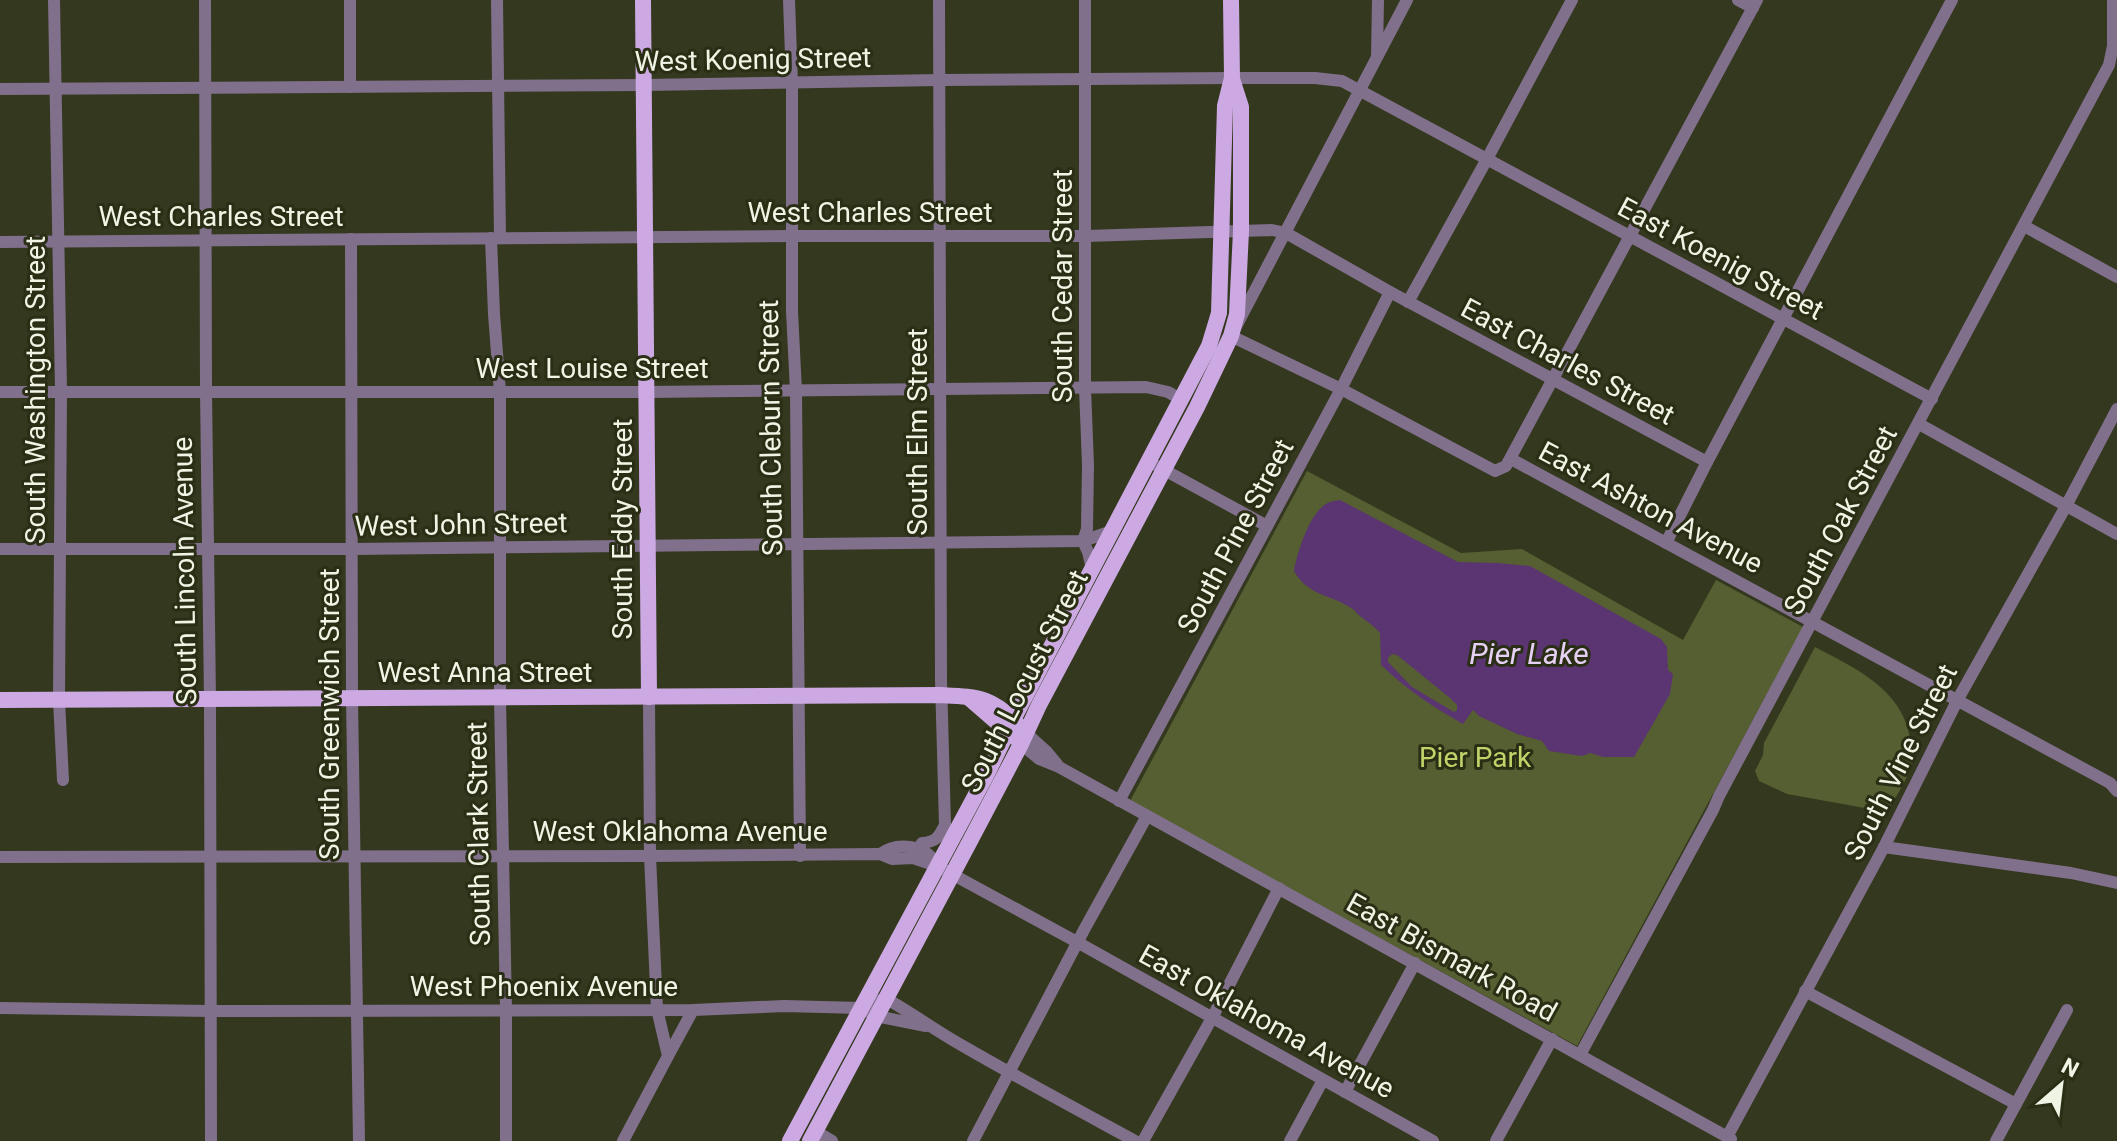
<svg xmlns="http://www.w3.org/2000/svg" width="2117" height="1141" viewBox="0 0 2117 1141" font-family="Roboto,sans-serif">
<style>
.green{fill:#565f31}
.water{fill:#5b3571;fill-rule:evenodd}
.lines{fill:none;stroke-linecap:round;stroke-linejoin:round}
.minor{stroke:#81708c;stroke-width:12}
.major{stroke:#cca9e3;stroke-width:16}
.labels{text-anchor:middle;stroke-width:6;stroke-linejoin:round;paint-order:stroke}
.street-label{font-size:28px;fill:#f0f4e4;stroke:#292e14}
.park-label{font-size:28px;fill:#c0d469;stroke:#292e14}
.water-label{font-size:30px;font-style:italic;fill:#e6d1f5;stroke:#292e14}
</style>
<rect width="100%" height="100%" fill="#33381e"/>
<g class="green">
<polygon points="1307,471 1461,553 1522,549 1683,640 1716,580 1803,627 1577,1046 1130,801"/>
<path d="M1815,647C1855,668 1902,689 1910,738C1912,747 1915,759 1911,768C1905,783 1895,798 1887,812L1787,794L1759,781L1755,771L1763,755L1764,743Z"/>
</g>
<path class="water" d="M1340,500L1458,562L1498,563L1530,566L1661,639L1667,647L1668,670L1673,674L1670,694L1634,757H1603L1590,753L1582,756L1549,751L1542,741L1517,734L1479,716L1473,710L1463,724C1433,707 1406,689 1381,665L1380,633C1374,626 1368,622 1361,617C1356,613 1356,611 1351,608C1330,594 1308,596 1294,571C1297,553 1308,519 1322,507C1327,502 1334,501 1340,500ZM1392,654L1397,655L1450,698L1457,705V710L1454,712L1412,687L1388,662V658Z"/>
<g class="lines">
<g class="minor">
<polyline points="54,0 61,391 59,700 63,780"/>
<polyline points="205,0 206,391 210,700 211,1141"/>
<polyline points="350,0 350,87"/>
<polyline points="497,0 500,238"/>
<polyline points="789,0 792,83 792,311 796,391 800,856"/>
<polyline points="1085,0 1085,388 1088,465 1087,529 1083,541 1088,552 1092,569"/>
<polyline points="1407,0 1231,336 1341,389 1495,471 1506,466 1757,0"/>
<polyline points="1738,0 1753,8"/>
<polyline points="1377,56 1378,0"/>
<polyline points="0,89 645,85 939,80 1232,78 1315,78 1342,81 1932,399"/>
<polyline points="2024,226 2117,277"/>
<polyline points="491,238 494,314 500,392 500,698 506,1010 506,1141"/>
<polyline points="351,239 352,699 359,1141"/>
<polyline points="0,242 793,236 1086,236 1272,230 1286,233 1390,292 1707,462"/>
<polyline points="1408,302 1487,159 1572,0"/>
<polyline points="0,392 647,392 1146,387 1168,392 1182,400"/>
<polyline points="1919,424 2117,534"/>
<polyline points="1511,459 2110,783 2117,791"/>
<polyline points="1157,466 1267,526"/>
<polyline points="1666,543 1707,462 1952,0"/>
<polyline points="0,549 352,549 1083,541 1112,531"/>
<polyline points="1026,733 1047,752 1057,764"/>
<polyline points="1021,744 1039,759 1059,767 1731,1139"/>
<polyline points="1119,801 1341,389 1390,292"/>
<polyline points="1884,847 2071,873 2117,883"/>
<path d="M918,849L922,843C936,842 939,837 945,825L941,680L939,0"/>
<path d="M880,854C898,841 927,845 937,866"/>
<polyline points="0,857 650,856 880,854 892,859 913,858 937,866 1077,942 1433,1141"/>
<polyline points="1805,991 2016,1104"/>
<path d="M0,1008L212,1011L693,1010L784,1006L861,1008L885,998C912,1013 936,1031 963,1046C1020,1079 1078,1110 1135,1141"/>
<polyline points="870,1013 876,1016 926,1026"/>
<polyline points="1580,1055 1713,810 1719,796 2109,65 2113,46 2113,0"/>
<polyline points="668,1056 693,1010"/>
<polyline points="1345,1092 1415,963"/>
<polyline points="815,1131 832,1141"/>
<polyline points="1727,1137 1884,847 1958,699 2066,506 2117,409"/>
<polyline points="623,1141 668,1056 657,1009 650,856 649,697"/>
<polyline points="973,1141 1085,928 1147,816"/>
<polyline points="1143,1141 1212,1018 1279,888"/>
<polyline points="1290,1141 1323,1080"/>
<polyline points="1496,1141 1552,1039"/>
<polyline points="1996,1141 2067,1010"/>
</g>
<g class="major">
<polyline points="643,0 649,697"/>
<polyline points="969,698 1014,737"/>
<path d="M0,700L941,695C979,697 993,697 1020,727"/>
<polyline points="790,1141 987,774 1017,712 1209,346 1219,313 1225,106 1232,78 1231,0"/>
<polyline points="810,1141 970,841 1021,744 1039,705 1197,407 1231,336 1237,314 1241,231 1241,107 1232,79"/>
</g>
</g>
<g class="labels">
<g class="street-label">
<text transform="translate(753 59) rotate(-1)" y="10">West Koenig Street</text>
<text x="870" y="222">West Charles Street</text>
<text x="221" y="226">West Charles Street</text>
<text transform="translate(1721 258) rotate(28)" y="10">East Koenig Street</text>
<text transform="translate(1062 286) rotate(-90)" y="10">South Cedar Street</text>
<text transform="translate(1568 361) rotate(28)" y="10">East Charles Street</text>
<text x="592" y="378">West Louise Street</text>
<text transform="translate(35 390) rotate(-90)" y="10">South Washington Street</text>
<text transform="translate(770 428) rotate(-91)" y="10">South Cleburn Street</text>
<text transform="translate(917 432) rotate(-90)" y="10">South Elm Street</text>
<text transform="translate(1651 507) rotate(28)" y="10">East Ashton Avenue</text>
<text transform="translate(1840 520) rotate(-62)" y="10">South Oak Street</text>
<text transform="translate(461 524) rotate(-1)" y="10">West John Street</text>
<text transform="translate(622 529) rotate(-90)" y="10">South Eddy Street</text>
<text transform="translate(1235 536) rotate(-62)" y="10">South Pine Street</text>
<text transform="translate(184 571) rotate(-91)" y="10">South Lincoln Avenue</text>
<text x="485" y="682">West Anna Street</text>
<text transform="translate(1024 681) rotate(-63)" y="10">South Locust Street</text>
<text transform="translate(329 714) rotate(-90)" y="10">South Greenwich Street</text>
<text transform="translate(1900 762) rotate(-63)" y="10">South Vine Street</text>
<text x="680" y="841">West Oklahoma Avenue</text>
<text transform="translate(478 834) rotate(-91)" y="10">South Clark Street</text>
<text transform="translate(1452 957) rotate(29)" y="10">East Bismark Road</text>
<text x="544" y="996">West Phoenix Avenue</text>
<text transform="translate(1267 1021) rotate(29)" y="10">East Oklahoma Avenue</text>
</g>
<g class="park-label">
<text x="1475" y="767">Pier Park</text>
</g>
<g class="water-label">
<text x="1529" y="664">Pier Lake</text>
</g>
</g>
<g transform="translate(2061 1085) rotate(28)" stroke="#292e14" stroke-width="6" paint-order="stroke">
<path d="M0-6L14 30L0 20L-14 30Z" fill="#f0f4e4"/>
<text y="-12" font-size="22" font-weight="bold" text-anchor="middle" fill="#f0f4e4">N</text>
</g>
</svg>
